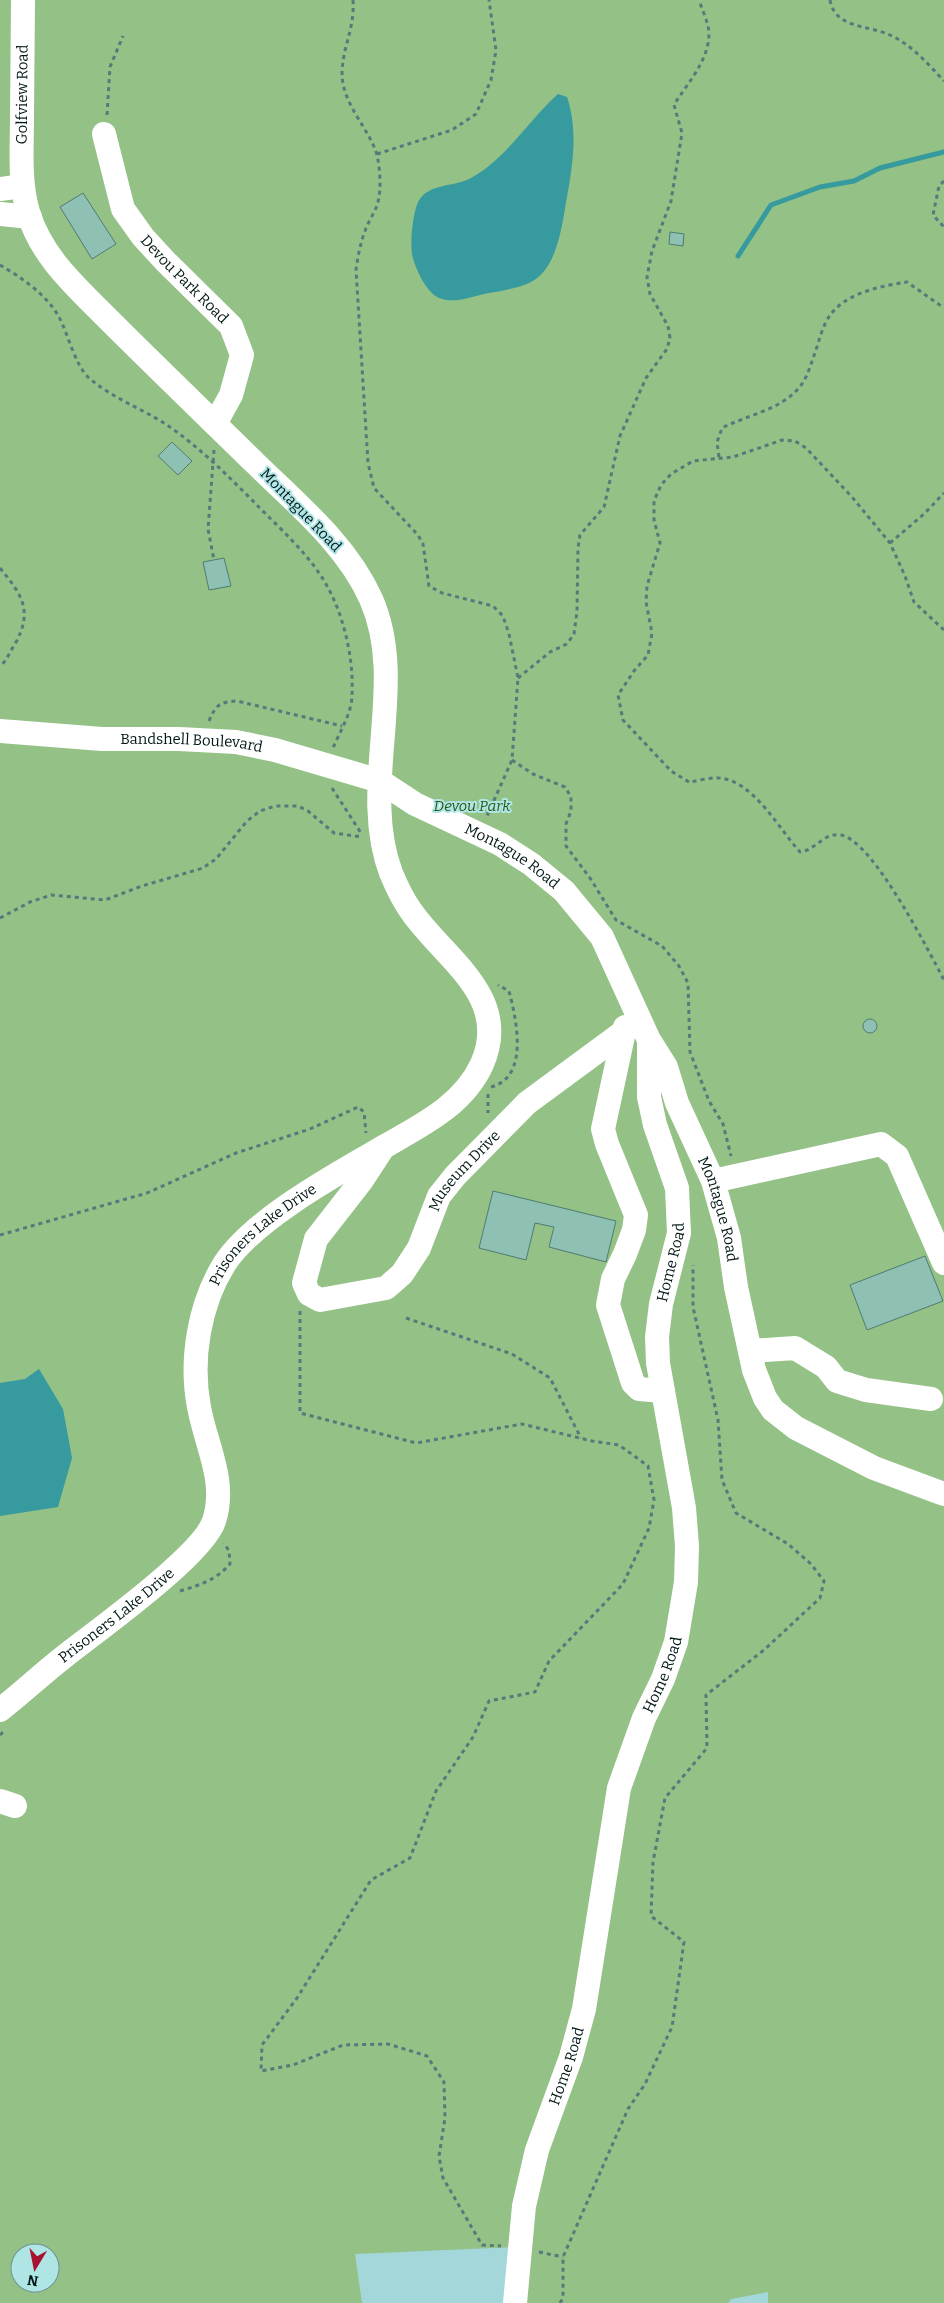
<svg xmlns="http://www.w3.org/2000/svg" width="944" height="2303" viewBox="0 0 944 2303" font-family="Bitter,serif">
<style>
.green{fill:#93c186;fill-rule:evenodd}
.water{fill:#369a9e}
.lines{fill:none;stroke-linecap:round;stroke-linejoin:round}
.stream{stroke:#369a9e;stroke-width:5}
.building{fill:#8fc0b4;stroke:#4e7c72}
.path{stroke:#557a7b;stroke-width:3;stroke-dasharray:4 4;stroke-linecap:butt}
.minor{stroke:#fff;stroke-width:24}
.labels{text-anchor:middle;stroke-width:4;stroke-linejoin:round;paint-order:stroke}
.street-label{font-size:15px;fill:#031717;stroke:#b0e5e6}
.park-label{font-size:15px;font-style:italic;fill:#285a14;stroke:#b0e5e6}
</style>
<rect width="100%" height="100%" fill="#a3d7d9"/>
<path class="green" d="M0,0H944V2303H768V2292L731,2299L728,2303H515L518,2247L355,2254L362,2303H0ZM20,2253H50V2283H20Z"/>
<g class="water">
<path d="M558,94L567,97C578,129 573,164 567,197C562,224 558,268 531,282C517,289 499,291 484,294C470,297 453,304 439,298C427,293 416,270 413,258C409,248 413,207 420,199C431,183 455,187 471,178C506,159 529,120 558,94Z"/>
<polygon points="39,1369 63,1409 72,1458 58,1507 0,1516 0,1383 25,1379"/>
</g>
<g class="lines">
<polyline class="stream" points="738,256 771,205 820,187 854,181 880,168 944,152"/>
</g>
<g class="building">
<polygon points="83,193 116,244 92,259 60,207"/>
<polygon points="670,232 684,234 683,246 669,244"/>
<polygon points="172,442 192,461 178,475 158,456"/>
<polygon points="224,558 231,586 209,590 203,562"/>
<circle cx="870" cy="1026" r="7"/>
<polygon points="493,1191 616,1221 606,1262 549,1247 554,1227 535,1223 526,1260 479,1248"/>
<polygon points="925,1256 943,1301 867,1330 850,1285"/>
</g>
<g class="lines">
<g class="path">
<path d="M353,0C355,29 342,47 342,75C343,105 370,130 377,155C380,168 382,192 377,205C375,212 370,219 367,226C361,240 358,255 356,270L368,463L374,488L418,535L423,544L429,586L442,593L493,606L503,616L509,634L518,678L512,760L487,816"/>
<path d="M830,0C835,29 869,25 890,35C912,45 928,64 944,81"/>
<polyline points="107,115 110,67 123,36"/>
<polyline points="377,154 452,130 476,114 491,80 496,50 489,0"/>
<polyline points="944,181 939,186 933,215 944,227"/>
<path d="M0,265C22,278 46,294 59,317C68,334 75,365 89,378C112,398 141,408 167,425C198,446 225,473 252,500C276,525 304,549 323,579C343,611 354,657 352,695C352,713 340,731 333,748"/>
<polyline points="214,450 208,529 214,560"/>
<path d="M719,457L717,442L722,428C745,416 779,410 797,390C807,380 810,366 815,353C819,341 823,324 831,314C848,292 882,286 907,282L944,308"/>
<polyline points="890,543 924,514 944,493"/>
<path d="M0,568C21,594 34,610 15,644C10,651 7,661 0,666"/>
<path d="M944,630L914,602L905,576L890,543L852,497L806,448L795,441L782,440L733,457L693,461L671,474L661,485L654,501V520L660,543L647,586L646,602L652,633L648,655L634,671L618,695L623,720L671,771L689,782C698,781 710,777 719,778C753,780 779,829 800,852C816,850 824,832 841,835C873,841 928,950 944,980"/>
<path d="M518,678L550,652L567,644L574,634L577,611L578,548L580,535L604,507L620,436L646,378L667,349L670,338L668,326L650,294L647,277L652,251L671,201L682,133L674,105C688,82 714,55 708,26C706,18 702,9 699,0"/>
<path d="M209,721C216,705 219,702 237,701L342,726"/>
<polyline points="512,760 533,774 565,787 571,797 571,811 566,824 566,846 590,878 616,920 662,946 679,966 688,983 690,1052 709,1101 723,1124 731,1156"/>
<polyline points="332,788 361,833"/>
<polyline points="0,918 30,902 51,895 105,900 142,886 203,868 216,859 247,821 260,811 275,806 298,806 308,811 334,833 362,837"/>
<path d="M491,1087C530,1077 516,1018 509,991L498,985"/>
<polyline points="488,1094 488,1113"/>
<polyline points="0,1235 147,1193 236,1153 310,1129 358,1107 364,1112 366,1133"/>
<polyline points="300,1311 300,1413 416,1443 522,1424 592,1441 619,1445 648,1466 654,1500 649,1528 623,1584 549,1661 535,1692 489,1701 473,1737 436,1791 410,1858 371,1880 297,1998 262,2045 261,2071 293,2065 343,2045 388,2044 427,2056 444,2082 445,2118 439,2156 443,2178 482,2245 501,2246"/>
<polyline points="406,1318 512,1354 550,1378 581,1438"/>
<path d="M180,1591C200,1585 216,1580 230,1564L229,1551L224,1543"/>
<polyline points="0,1735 5,1730"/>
<polyline points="539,2252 563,2257"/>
<polyline points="560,2303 563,2298 563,2257 628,2109 645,2084 672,2027 684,1942 651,1916 653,1862 665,1798 707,1748 706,1695 764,1650 820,1598 824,1581 811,1564 788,1544 736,1513 722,1480 718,1420 693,1307 693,1265"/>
</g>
<g class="minor">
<path id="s1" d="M104,134L123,209L143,237L166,262L231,326L242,355L231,395L215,424"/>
<polyline points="0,189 22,186"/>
<polyline points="0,214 30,217"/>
<path id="s2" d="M0,731L102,739H179L236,742L275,750L380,781L415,804L500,844L531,864L564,891L602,937L649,1040L666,1067L677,1103L713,1181L729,1238L736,1287L754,1370L765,1398L773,1410L796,1428L874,1468L944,1494"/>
<polyline points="625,1027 603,1129 607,1144 636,1215 634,1230 625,1254 613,1279 608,1305 633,1383 639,1389 663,1391"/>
<path id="s3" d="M381,1151L362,1180L316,1239L304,1283L309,1294L320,1300L386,1288L402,1274L419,1248L439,1196L455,1176L527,1103L622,1033"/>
<polyline points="713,1181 881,1144 897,1156 944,1263"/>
<polyline points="750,1351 795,1348 826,1367 837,1381 866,1390 931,1399"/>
<path id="s4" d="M0,1710C22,1693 43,1673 65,1656C98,1630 203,1555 214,1521C227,1481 206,1446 199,1407C190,1360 199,1304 225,1263C255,1218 340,1172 387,1145C424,1124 464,1104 482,1064C512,996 443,958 411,911C403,900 396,885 391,873C358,786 409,684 371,599C347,545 297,504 255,463C204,413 153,364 103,314C72,283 41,255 28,212C19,181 22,149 22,117C22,78 23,39 23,0"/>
<polyline points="0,1801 15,1806"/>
<path id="s5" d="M515,2303L524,2206L537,2150L571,2057L584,2009L619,1788L644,1718L663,1679L676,1642L686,1582L687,1546L684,1508L658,1363L657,1337L661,1304L679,1233L677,1188L655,1125L649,1097V1042"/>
</g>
</g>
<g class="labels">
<g class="street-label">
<text dy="5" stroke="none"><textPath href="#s4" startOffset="2022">Golfview Road</textPath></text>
<text dy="5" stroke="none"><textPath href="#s1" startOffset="171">Devou Park Road</textPath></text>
<text transform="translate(301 510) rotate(46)" y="5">Montague Road</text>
<text dy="5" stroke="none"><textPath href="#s2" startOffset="192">Bandshell Boulevard</textPath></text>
<text dy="5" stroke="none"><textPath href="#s2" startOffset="538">Montague Road</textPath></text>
<text dy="5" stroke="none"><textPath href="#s3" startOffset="390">Museum Drive</textPath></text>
<text dy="5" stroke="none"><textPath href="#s2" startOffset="958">Montague Road</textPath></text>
<text dy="5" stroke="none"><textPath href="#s4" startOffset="600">Prisoners Lake Drive</textPath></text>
<text dy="5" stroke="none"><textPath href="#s5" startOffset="1069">Home Road</textPath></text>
<text dy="5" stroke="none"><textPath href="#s4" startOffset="150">Prisoners Lake Drive</textPath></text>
<text dy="5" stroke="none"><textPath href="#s5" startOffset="649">Home Road</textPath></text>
<text dy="5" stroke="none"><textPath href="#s5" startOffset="244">Home Road</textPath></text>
</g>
<g class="park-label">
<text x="472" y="811">Devou Park</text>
</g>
</g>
<g transform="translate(35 2268) rotate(190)"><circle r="24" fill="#b0e5e6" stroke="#6b9393"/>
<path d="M0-4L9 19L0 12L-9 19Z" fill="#a91131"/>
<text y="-8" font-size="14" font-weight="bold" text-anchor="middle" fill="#031717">N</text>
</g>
</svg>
